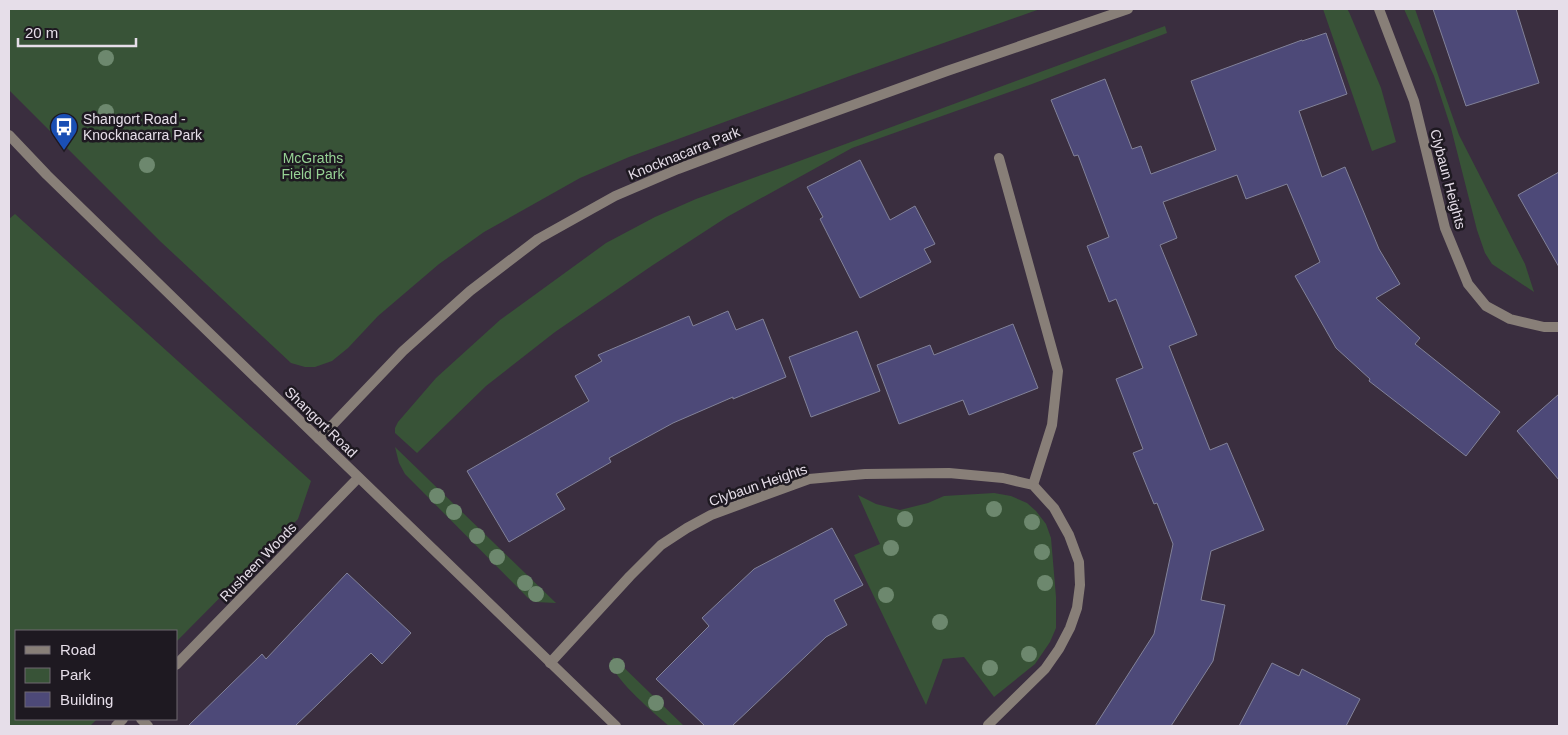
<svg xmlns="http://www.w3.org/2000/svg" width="1568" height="735" viewBox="0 0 1568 735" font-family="Helvetica,sans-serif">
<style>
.green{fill:#385337}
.building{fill:#4d4978;stroke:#828299}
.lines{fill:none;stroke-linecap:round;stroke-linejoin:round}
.minor{stroke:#887f78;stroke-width:10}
.tertiary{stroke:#887f78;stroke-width:10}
.tree{fill:#6d886e}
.labels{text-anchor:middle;stroke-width:5;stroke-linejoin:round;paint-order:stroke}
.poi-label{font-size:14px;fill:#e6dee9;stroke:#1e1921;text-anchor:start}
.street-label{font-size:14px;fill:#e6dee9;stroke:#1e1921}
.park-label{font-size:14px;fill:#96d294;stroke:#1e1921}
</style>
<rect width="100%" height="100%" fill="#3a2e3f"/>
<g class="green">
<polygon points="9,9 1040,9 850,76 629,157 580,178 484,232 439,264 378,316 348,348 332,361 315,367 305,367 291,363 161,242 9,90"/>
<polygon points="1323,9 1347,9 1349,12 1381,88 1396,142 1372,151"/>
<polygon points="1404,9 1415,9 1459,135 1525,264 1534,292 1492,264 1485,253 1477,230 1451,128 1434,76"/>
<polygon points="1165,26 1167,33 1032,84 852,148 727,217 653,265 555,332 486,386 417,453 395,433 395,428 398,422 436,378 500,320 606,243 655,217 696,199 767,173"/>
<polygon points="15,214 311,481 298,519 176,642 176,631 16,631 16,719 97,719 90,726 9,726 9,219"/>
<polygon points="395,447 556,603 535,602 528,598 405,474 399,463"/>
<polygon points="994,493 1011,496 1027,503 1036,511 1046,524 1051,538 1056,597 1056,628 1050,642 1035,664 994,697 964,657 943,659 926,705 854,555 880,544 858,495 876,504 900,510 928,503 944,496"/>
<path d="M613,657L684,726H669C655,714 616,681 612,665C611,661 612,661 613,657Z"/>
</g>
<g class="building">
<polygon points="1433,9 1516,9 1539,83 1466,106"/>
<polygon points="1326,33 1347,94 1299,111 1322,177 1345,167 1379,249 1400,284 1376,298 1420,338 1415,344 1500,412 1466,456 1369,381 1370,379 1336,348 1295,276 1320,262 1287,184 1246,199 1237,175 1163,202 1177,238 1160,245 1197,335 1169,346 1210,450 1227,443 1264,530 1211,551 1201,600 1225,605 1213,661 1171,726 1095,726 1154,634 1173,544 1157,503 1154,504 1133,453 1143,449 1116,379 1143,368 1116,299 1109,302 1087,246 1109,237 1078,155 1074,156 1051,100 1105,79 1132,149 1141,146 1151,174 1216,150 1191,81 1302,40 1302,41"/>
<polygon points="860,160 890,220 915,206 935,244 924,249 931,262 860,298 820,219 823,217 807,187"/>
<polygon points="1559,172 1559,267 1518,195"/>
<polygon points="728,311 736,330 763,319 786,377 733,399 733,397 673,423 609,458 611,462 556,494 565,509 509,542 467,471 589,401 575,376 602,361 598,355 689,316 693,326"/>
<polygon points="1013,324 1038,388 969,415 963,400 899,424 877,365 930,345 934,355"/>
<polygon points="857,331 880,391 811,417 789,357"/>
<polygon points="1559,394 1559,480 1517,431"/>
<polygon points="832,528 863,585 834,600 847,625 826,637 732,726 705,726 656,679 709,626 702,618 754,569"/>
<polygon points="347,573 411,633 382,664 371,653 295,726 188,726 262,654 266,659"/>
<polygon points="1272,663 1299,676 1302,669 1360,699 1346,726 1239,726"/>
</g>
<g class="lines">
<g class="minor">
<polyline points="1379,9 1414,101 1445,228 1468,284 1486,306 1510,319 1544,327 1559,327"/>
<polyline points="999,158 1058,371 1052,425 1033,485"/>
<polyline points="319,439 403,351 470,291 538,239 615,196 678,169 742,145 947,71 1128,9"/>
<polyline points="550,663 630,576 661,545 687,528 711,515 809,479 865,474 949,473 1003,478 1033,485 1054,508 1069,535 1079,562 1080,585 1077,608 1070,628 1059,649 1045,669 988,725"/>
<polyline points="176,665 358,478"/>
<polyline points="141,719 148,726"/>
<polyline points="116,726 123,719"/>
</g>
<polyline class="tertiary" points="9,135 47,175 197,321 616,726"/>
</g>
<g class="tree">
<circle cx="106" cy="58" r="8"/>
<circle cx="106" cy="112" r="8"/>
<circle cx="147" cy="165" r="8"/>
<circle cx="437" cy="496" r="8"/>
<circle cx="994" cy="509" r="8"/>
<circle cx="454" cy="512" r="8"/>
<circle cx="905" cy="519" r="8"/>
<circle cx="1032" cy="522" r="8"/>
<circle cx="477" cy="536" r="8"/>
<circle cx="891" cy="548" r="8"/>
<circle cx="1042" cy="552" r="8"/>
<circle cx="497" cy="557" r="8"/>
<circle cx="525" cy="583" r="8"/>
<circle cx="1045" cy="583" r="8"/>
<circle cx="536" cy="594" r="8"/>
<circle cx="886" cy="595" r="8"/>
<circle cx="940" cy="622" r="8"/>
<circle cx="1029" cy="654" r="8"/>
<circle cx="617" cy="666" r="8"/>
<circle cx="990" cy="668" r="8"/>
<circle cx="656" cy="703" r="8"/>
</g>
<defs>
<symbol id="bus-pin" viewBox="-11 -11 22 30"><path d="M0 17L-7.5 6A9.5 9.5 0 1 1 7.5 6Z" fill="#1a4fb4" stroke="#1e1921"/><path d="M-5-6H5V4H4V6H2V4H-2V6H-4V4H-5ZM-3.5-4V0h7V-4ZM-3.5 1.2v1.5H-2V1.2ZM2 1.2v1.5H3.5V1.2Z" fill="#fff"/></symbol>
</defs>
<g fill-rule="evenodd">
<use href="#bus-pin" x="48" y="111" width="32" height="43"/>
</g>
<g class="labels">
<g class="poi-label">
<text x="83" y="124">Shangort Road -<tspan x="83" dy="16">Knocknacarra Park</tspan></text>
</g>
<g class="street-label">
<text transform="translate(684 153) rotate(-22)" y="5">Knocknacarra Park</text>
<text transform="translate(1448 179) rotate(75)" y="5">Clybaun Heights</text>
<text transform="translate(321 422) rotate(44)" y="5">Shangort Road</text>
<text transform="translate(758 485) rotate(-19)" y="5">Clybaun Heights</text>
<text transform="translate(258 562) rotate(-46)" y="5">Rusheen Woods</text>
</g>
<g class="park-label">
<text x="313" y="163">McGraths<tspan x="313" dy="16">Field Park</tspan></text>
</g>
</g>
<rect width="1568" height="735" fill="none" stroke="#e6dee9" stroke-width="20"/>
<rect x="15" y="630" width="162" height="90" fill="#1e1921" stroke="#6e6871"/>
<rect x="25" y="646" width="25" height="8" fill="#887f78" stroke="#6e6871"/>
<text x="60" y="655" font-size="15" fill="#e6dee9">Road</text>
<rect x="25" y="668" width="25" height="15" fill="#385337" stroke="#6e6871"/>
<text x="60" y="680" font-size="15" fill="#e6dee9">Park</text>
<rect x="25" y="692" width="25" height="15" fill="#4d4978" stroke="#6e6871"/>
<text x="60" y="705" font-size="15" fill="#e6dee9">Building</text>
<path d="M18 38v8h118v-8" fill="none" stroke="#e6dee9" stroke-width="2.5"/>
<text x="25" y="38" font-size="15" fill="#e6dee9" stroke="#1e1921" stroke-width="4" paint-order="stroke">20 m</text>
</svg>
